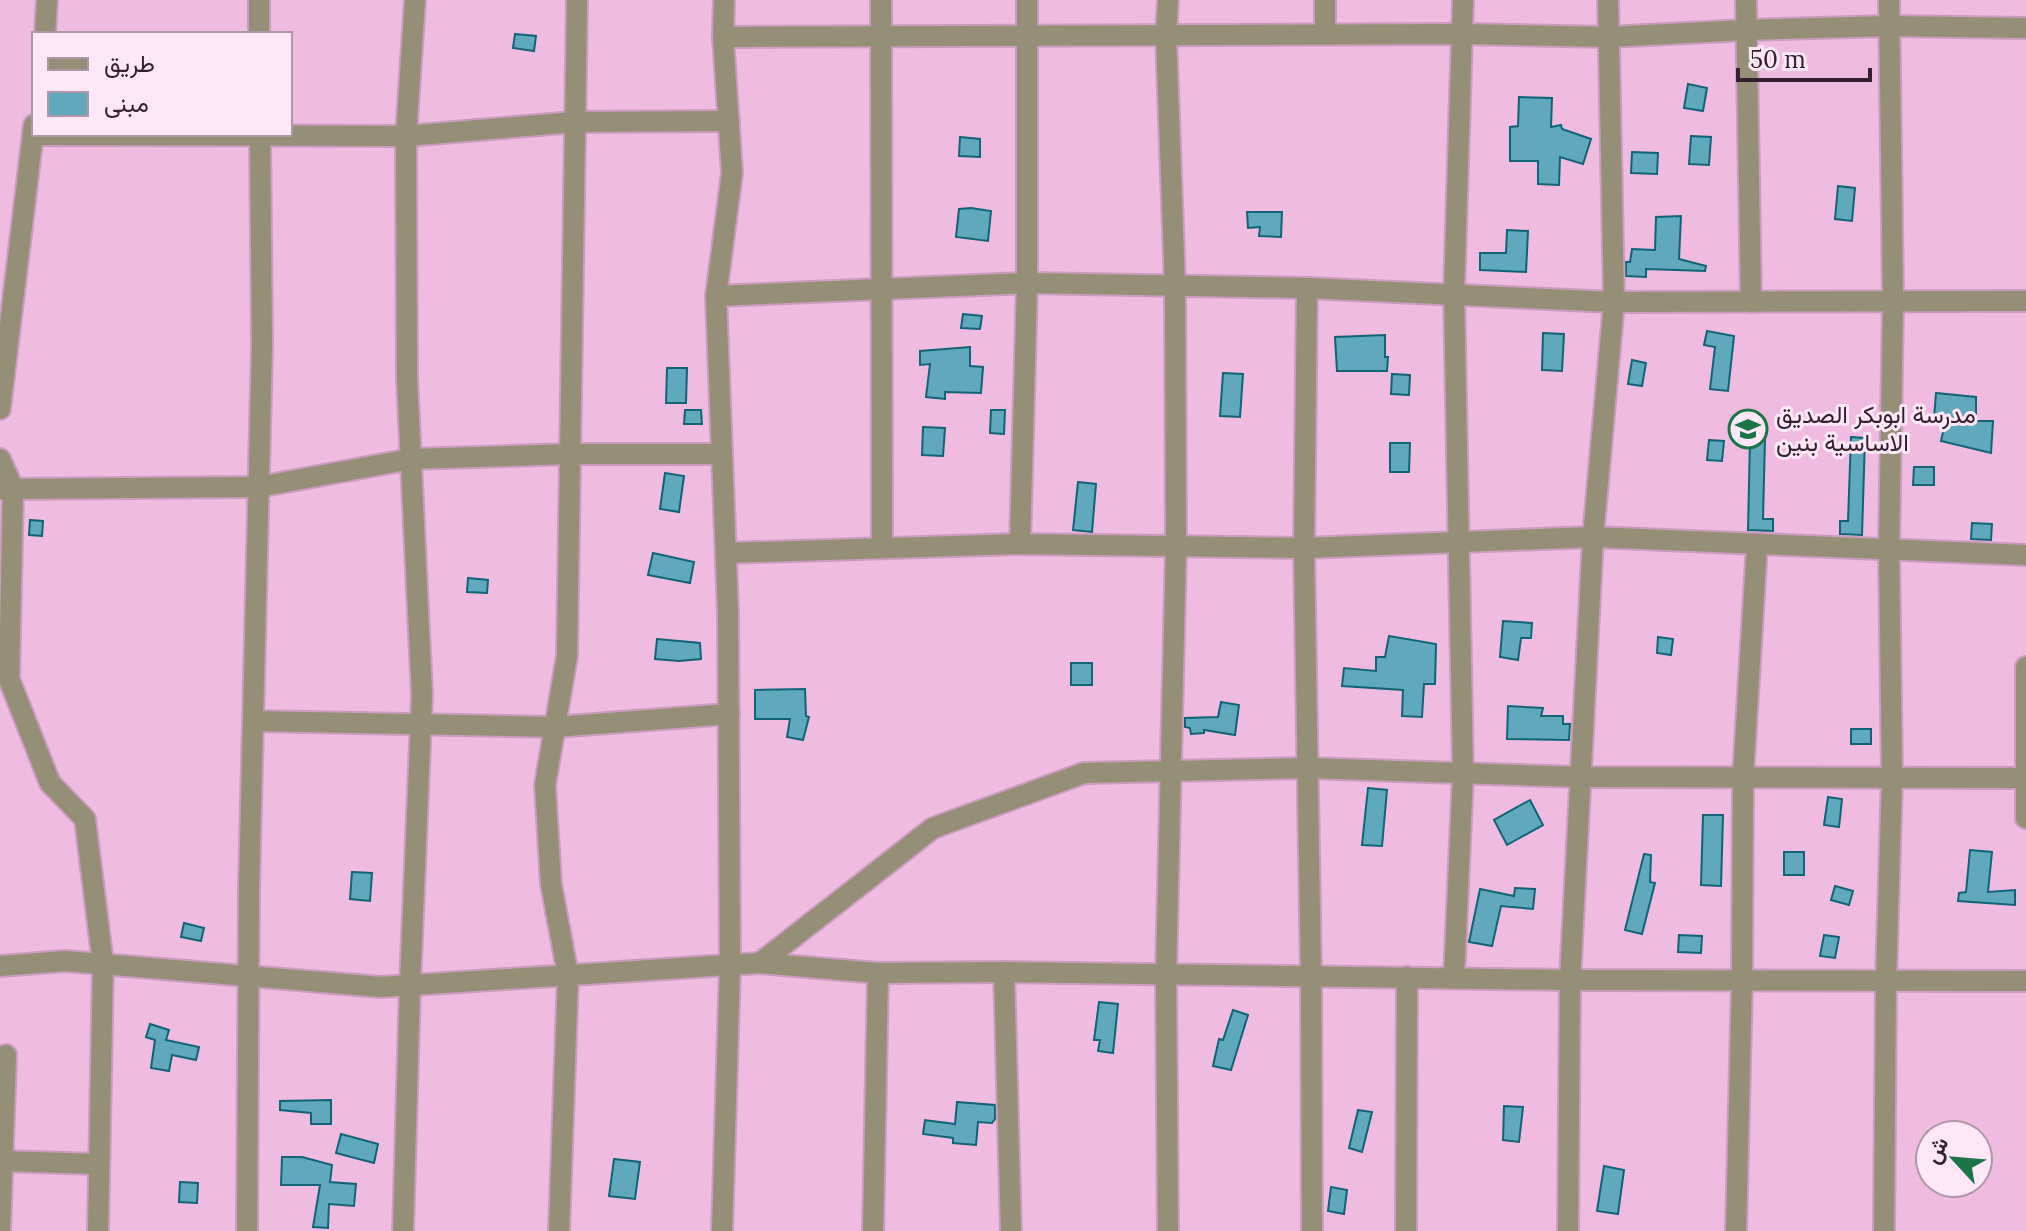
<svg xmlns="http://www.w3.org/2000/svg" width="2026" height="1231" viewBox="0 0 2026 1231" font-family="Lora,Vazirmatn,serif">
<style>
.building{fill:#60a9bc;stroke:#106475;stroke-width:2}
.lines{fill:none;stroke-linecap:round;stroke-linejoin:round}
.minor-casing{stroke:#ca9cbd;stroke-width:24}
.minor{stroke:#958f77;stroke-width:20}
.labels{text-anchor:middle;stroke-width:6;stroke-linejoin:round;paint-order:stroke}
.poi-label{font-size:24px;fill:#34202f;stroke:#fee8f7;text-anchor:start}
</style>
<rect width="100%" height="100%" fill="#f0bbe1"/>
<g class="building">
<polygon points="515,34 536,36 534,51 513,48"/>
<polygon points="1688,84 1707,88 1703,111 1684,108"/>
<polygon points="1519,97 1552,98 1551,127 1561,125 1562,129 1591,139 1583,164 1560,157 1559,185 1538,184 1538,161 1510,161 1510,127 1518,126"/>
<polygon points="1691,136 1711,137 1709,165 1689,164"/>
<polygon points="960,137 980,139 980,157 959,156"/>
<polygon points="1632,152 1658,153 1657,174 1631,173"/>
<polygon points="1838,186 1855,188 1852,221 1835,219"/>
<polygon points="971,208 991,211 988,241 956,237 959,209"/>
<polygon points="1247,212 1282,212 1281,237 1259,236 1260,227 1248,228"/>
<polygon points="1681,216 1679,259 1706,266 1705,271 1646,269 1646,277 1626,276 1626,262 1630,262 1632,249 1655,250 1656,217"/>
<polygon points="1507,230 1528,231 1526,272 1480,270 1480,253 1506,253"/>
<polygon points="963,314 982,316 980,329 961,328"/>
<polygon points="1707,331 1734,336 1728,391 1710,389 1715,347 1704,345"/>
<polygon points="1543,333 1564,334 1562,371 1542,370"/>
<polygon points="1385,335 1385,357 1388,357 1387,371 1337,371 1335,337"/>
<polygon points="970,347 970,366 983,367 981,393 945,392 945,399 926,397 930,364 920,365 920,351"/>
<polygon points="1632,360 1646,363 1642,386 1628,384"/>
<polygon points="667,368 687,368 686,403 666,403"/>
<polygon points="1223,373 1243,374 1240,417 1220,416"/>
<polygon points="1392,374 1410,375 1409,395 1391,394"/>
<polygon points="1936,393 1976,397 1976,421 1993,421 1991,453 1941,441 1946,419 1934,418"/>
<polygon points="685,410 701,410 702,424 684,424"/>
<polygon points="991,410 1005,410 1004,434 990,433"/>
<polygon points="923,427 945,428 943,456 922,455"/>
<polygon points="1851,437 1865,438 1862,535 1840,534 1840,521 1848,521"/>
<polygon points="1750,439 1765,439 1763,519 1773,519 1773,531 1748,530"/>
<polygon points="1709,440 1724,441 1722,461 1707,460"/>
<polygon points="1390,443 1410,443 1409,472 1390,472"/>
<polygon points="1914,467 1934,467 1934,485 1913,485"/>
<polygon points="665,473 684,476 679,512 660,509"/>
<polygon points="1078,482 1096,484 1092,532 1073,530"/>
<polygon points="30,520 43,521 42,536 29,535"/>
<polygon points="1972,523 1992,524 1991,540 1971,539"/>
<polygon points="653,553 694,562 690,583 648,575"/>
<polygon points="468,578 488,580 487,593 467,592"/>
<polygon points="1503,621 1532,623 1531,638 1521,638 1518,660 1500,657"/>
<polygon points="1389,636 1436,644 1435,684 1424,684 1422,717 1402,716 1403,690 1342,686 1344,668 1376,671 1376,657 1385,657"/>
<polygon points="1658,637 1673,639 1671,655 1657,653"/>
<polygon points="657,639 700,643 701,659 679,661 655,659"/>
<rect x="1071" y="663" width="21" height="22"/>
<polygon points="805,689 806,716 809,717 803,740 787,737 790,719 755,719 755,690"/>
<polygon points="1221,702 1239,705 1235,735 1204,730 1204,733 1191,734 1190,728 1185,727 1185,718 1218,717"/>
<polygon points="1508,706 1543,708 1541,716 1563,716 1563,724 1570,724 1569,740 1507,739"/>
<rect x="1851" y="729" width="20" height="15"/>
<polygon points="1368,788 1387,790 1382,846 1362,845"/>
<polygon points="1828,797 1842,799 1839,827 1824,825"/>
<polygon points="1530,800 1543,825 1507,845 1494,820"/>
<polygon points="1703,815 1723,815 1721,886 1701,885"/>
<polygon points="1970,850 1992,852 1988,892 2015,890 2015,905 1958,901 1959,893 1966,892"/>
<rect x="1784" y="852" width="20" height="23"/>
<polygon points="1644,854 1651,855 1650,882 1655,883 1642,934 1625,930"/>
<polygon points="352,872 372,873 370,901 350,899"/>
<polygon points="1835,886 1853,891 1849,905 1831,900"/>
<polygon points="1515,888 1535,889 1533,909 1501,906 1492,946 1469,942 1480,889 1514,896"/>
<polygon points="184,923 204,928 201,941 181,937"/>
<polygon points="1679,935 1702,936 1701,953 1678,952"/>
<polygon points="1824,935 1839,937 1835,958 1820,956"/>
<polygon points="1099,1002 1118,1004 1113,1053 1098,1051 1100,1040 1094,1040"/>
<polygon points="1233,1010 1248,1015 1231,1070 1213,1066 1219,1039 1223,1040"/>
<polygon points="150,1024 169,1030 166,1040 199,1047 196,1060 172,1055 169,1071 151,1068 155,1040 146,1037"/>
<polygon points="331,1100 331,1124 311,1124 311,1113 280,1110 280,1101"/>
<polygon points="957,1102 995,1105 995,1119 992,1123 978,1122 976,1145 953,1143 953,1138 923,1134 925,1120 955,1124"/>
<polygon points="1504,1106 1523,1107 1519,1142 1503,1140"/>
<polygon points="1358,1110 1372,1112 1362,1152 1349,1148"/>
<polygon points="341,1134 378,1144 374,1163 336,1153"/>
<polygon points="282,1157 302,1157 332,1165 330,1182 356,1184 354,1206 329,1204 328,1228 313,1227 320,1185 281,1185"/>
<polygon points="614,1159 640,1162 635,1199 609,1196"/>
<polygon points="1604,1166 1624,1170 1618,1214 1597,1211"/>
<polygon points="180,1182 198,1183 197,1203 179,1202"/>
<polygon points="1331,1187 1347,1190 1344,1214 1328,1211"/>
</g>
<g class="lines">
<defs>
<g id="minor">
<polyline points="259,0 259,34"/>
<polyline points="724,0 723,37 1463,34 1608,37 1746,30 1889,26 2026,28"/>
<polyline points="881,0 882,548"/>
<polyline points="1168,0 1166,35 1175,286 1176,546 1166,974 1168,1231"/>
<polyline points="1325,0 1325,34"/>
<polyline points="1608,0 1614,302 2026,301"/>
<polyline points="1746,0 1751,302"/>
<polyline points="45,34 47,0"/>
<polyline points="33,135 406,136 575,122 729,121"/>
<polyline points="1307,288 1304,548 1311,976 1312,1231"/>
<polyline points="716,296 1027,283 1307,288 1614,302 1593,537 1570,980 1568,1231"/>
<polyline points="0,409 34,125"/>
<polyline points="0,459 13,488 9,679 50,783 85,819 103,964 98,1231"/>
<polyline points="1,489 258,487 411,459 570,454 722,454"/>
<polyline points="1020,544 1027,283 1027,0"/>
<polyline points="726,553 1020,544 1304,548 1593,537 2026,555"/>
<polyline points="2026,667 2026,818"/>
<polyline points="253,721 555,727 729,714"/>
<polyline points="760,963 933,828 1084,773 1308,768 1580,777 2026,778"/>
<polyline points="0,966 65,961 381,987 760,963 878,973 1004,972 1570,980 2026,981"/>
<polyline points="1004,972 1011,1231"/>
<polyline points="1454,978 1463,773 1454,293 1463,0"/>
<polyline points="0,1161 99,1164"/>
<polyline points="0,1231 6,1055"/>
<polyline points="247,1231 249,887 262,345 260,134"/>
<polyline points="403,1231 410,985 422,695 407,378 406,136 415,0"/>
<polyline points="559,1231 568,975 551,884 545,785 567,656 577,0"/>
<polyline points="722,1231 730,965 728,613 716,296 732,173 723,37"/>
<polyline points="873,1231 878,973"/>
<polyline points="1406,1231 1407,977"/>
<polyline points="1736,1231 1742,980 1743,777 1757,544"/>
<polyline points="1884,1231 1886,980 1892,778 1889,549 1893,302 1889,0"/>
</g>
</defs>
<use href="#minor" class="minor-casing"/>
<use href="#minor" class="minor"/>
</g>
<defs>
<symbol id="university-ring" viewBox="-11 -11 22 22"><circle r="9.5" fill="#fee8f7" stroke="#1c7549" stroke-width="1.5"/><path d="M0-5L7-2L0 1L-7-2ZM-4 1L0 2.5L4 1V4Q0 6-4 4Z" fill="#1c7549"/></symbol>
</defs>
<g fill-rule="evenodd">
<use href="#university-ring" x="1726" y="407" width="44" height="44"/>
</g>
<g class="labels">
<g class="poi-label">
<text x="1776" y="423">مدرسة ابوبكر الصديق<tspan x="1776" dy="28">الاساسية بنين</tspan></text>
</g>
</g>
<rect x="32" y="32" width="260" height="104" fill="#fee8f7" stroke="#ad98a7" stroke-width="2"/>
<rect x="48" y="58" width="40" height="12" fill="#958f77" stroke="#ad98a7" stroke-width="2"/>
<text x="104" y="72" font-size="24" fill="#34202f">طريق</text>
<rect x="48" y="92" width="40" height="24" fill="#60a9bc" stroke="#ad98a7" stroke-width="2"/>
<text x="104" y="112" font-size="24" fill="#34202f">مبنى</text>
<g transform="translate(1954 1159) rotate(296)"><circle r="38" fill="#fee8f7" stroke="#ad98a7" stroke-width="2"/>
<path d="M0-6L14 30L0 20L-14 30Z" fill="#1c7549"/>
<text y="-12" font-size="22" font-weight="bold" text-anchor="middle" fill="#34202f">ش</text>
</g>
<path d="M1738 68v12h132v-12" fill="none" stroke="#34202f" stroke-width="4"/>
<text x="1750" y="68" font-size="24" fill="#34202f" stroke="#fee8f7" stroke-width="6" paint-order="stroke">50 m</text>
</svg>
